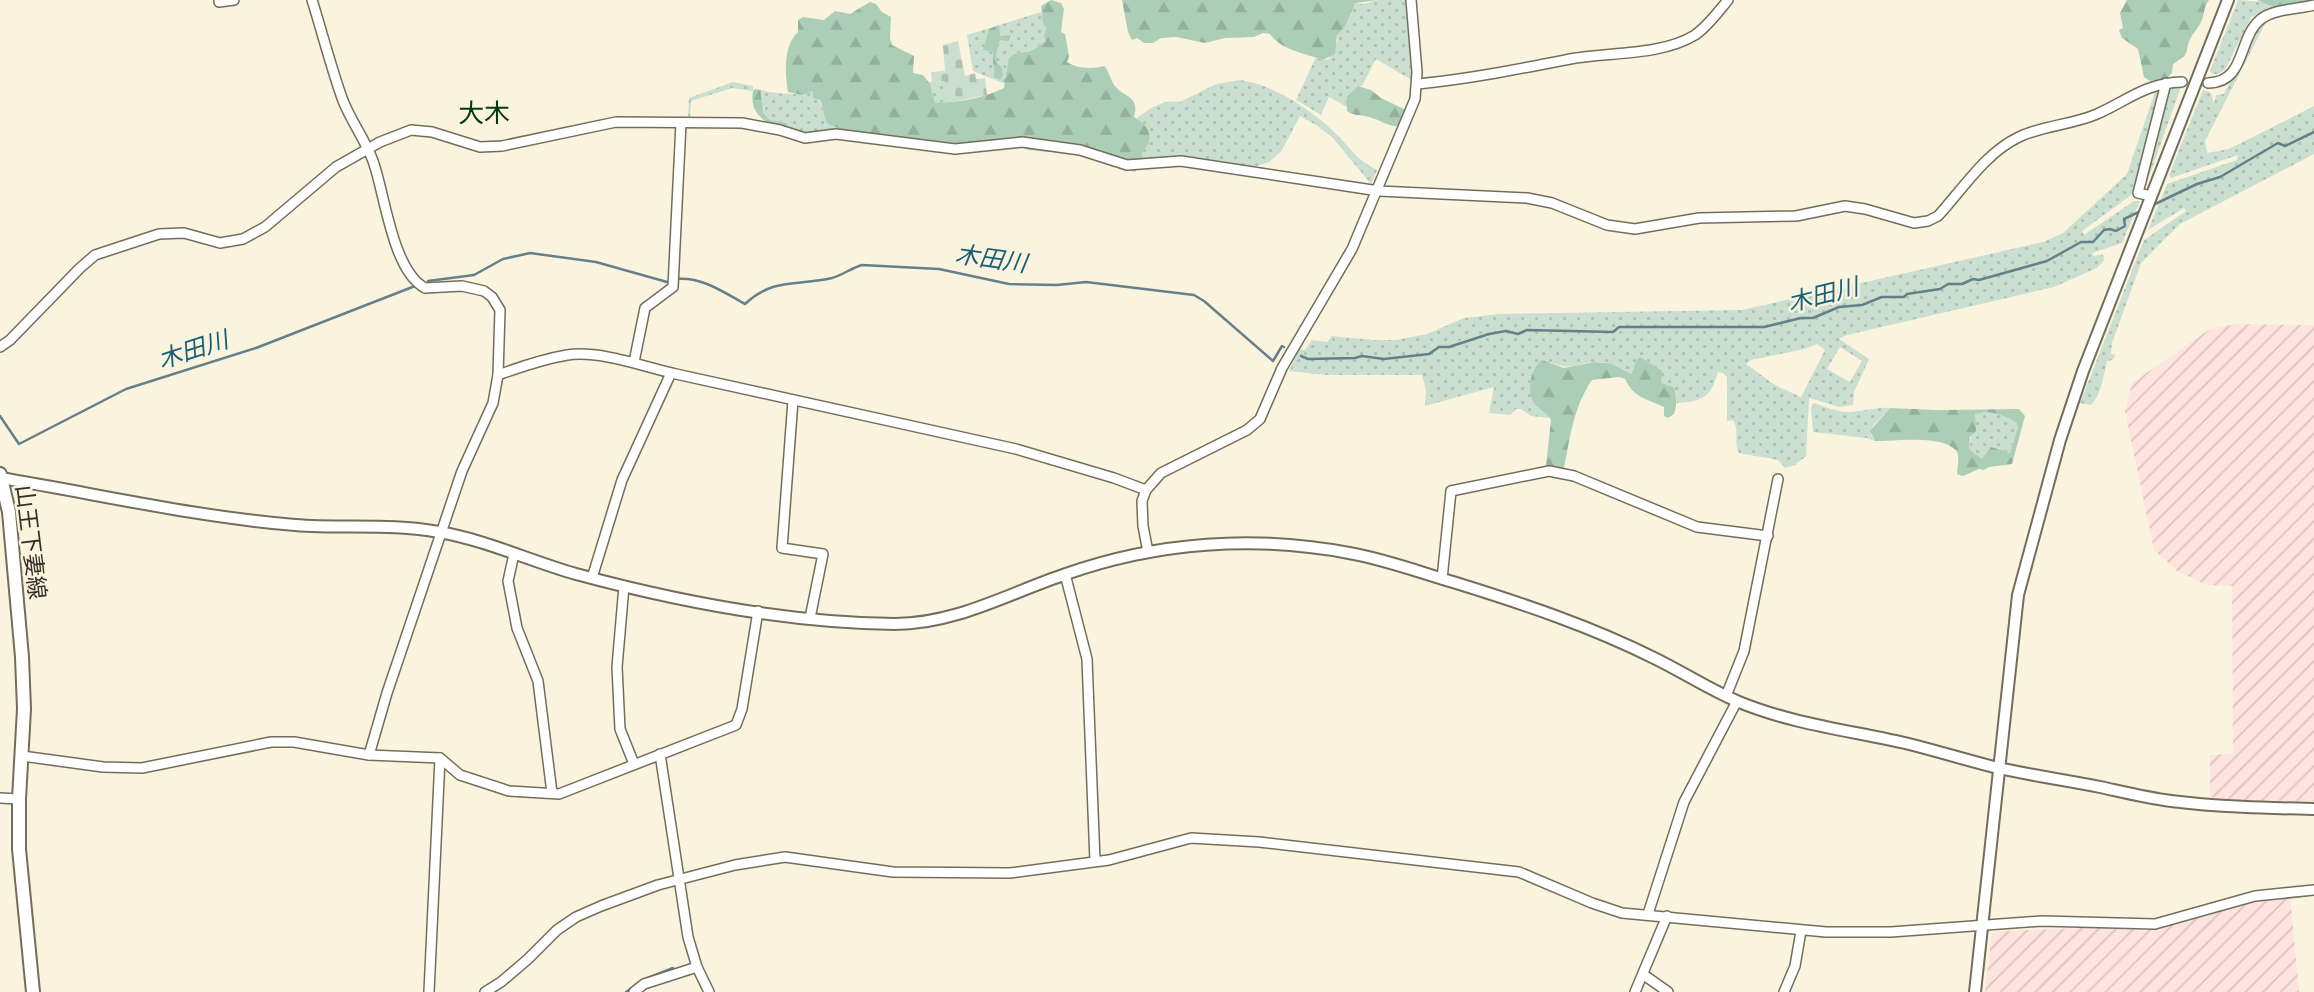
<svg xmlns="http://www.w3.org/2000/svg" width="2314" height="992" viewBox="0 0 2314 992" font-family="'Playfair Display','Noto Sans JP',serif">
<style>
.industrial{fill:url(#industrial-furrows)}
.grass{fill:url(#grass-dots);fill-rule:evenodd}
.forest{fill:url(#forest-firs);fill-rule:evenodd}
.cemetery{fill:url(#cemetery-stones)}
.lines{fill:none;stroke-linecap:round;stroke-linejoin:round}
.stream{stroke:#658088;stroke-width:2.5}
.minor-casing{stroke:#736e5b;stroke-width:12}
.tertiary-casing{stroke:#736e5b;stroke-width:14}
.secondary-casing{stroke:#736e5b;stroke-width:16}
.minor{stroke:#fff;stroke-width:9}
.tertiary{stroke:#fff;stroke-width:10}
.secondary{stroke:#fff;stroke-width:12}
.labels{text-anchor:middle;stroke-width:5;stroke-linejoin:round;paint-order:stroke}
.street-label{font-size:23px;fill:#333129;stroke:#faf4df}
.water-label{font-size:24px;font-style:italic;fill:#176078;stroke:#faf4df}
.quarter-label{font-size:26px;fill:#003c08;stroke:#faf4df}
</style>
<defs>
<pattern id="industrial-furrows" width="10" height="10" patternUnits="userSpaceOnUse" patternTransform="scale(1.75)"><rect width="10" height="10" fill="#fee3df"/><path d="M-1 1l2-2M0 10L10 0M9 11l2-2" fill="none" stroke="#dac3bf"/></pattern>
<pattern id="grass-dots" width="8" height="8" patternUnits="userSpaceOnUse" patternTransform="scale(1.75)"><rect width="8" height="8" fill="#cadfd0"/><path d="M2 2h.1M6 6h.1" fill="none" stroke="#aec0b3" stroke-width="1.8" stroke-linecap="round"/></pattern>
<pattern id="forest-firs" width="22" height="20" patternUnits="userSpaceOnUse" patternTransform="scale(1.75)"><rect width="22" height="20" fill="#acceb7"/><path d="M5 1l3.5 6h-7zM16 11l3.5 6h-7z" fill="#94b19d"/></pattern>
<pattern id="cemetery-stones" width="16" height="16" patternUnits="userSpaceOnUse" patternTransform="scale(1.75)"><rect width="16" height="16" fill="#cadfd0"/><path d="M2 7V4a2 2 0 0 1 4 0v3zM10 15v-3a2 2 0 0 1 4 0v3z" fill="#aec0b3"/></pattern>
</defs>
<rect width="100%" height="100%" fill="#faf4df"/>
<g class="industrial">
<polygon points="2237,324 2314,325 2314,801 2239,800 2210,797 2210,755 2233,754 2232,586 2206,585 2177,571 2154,550 2125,411 2132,383 2210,329"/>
<polygon points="2290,896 2299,992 1985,992 1992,934 1998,931 2112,927 2145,931 2263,899"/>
</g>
<g class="grass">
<polygon points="1378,0 1407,0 1413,81 1376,59 1362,86 1358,86 1347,96 1347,107 1329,97 1321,115 1296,100 1316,57 1323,60 1329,59 1338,40 1337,35 1345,27 1355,3 1363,4"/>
<polygon points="2238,0 2265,2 2274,8 2251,17 2225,70 2218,74 2212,74 2210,71"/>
<polygon points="1041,12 1046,27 1044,37 1046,41 1031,51 1014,54 1005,84 973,71 967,35"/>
<path d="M2272,17L2266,22L2205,141L2207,153L2229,149L2314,106V154L2180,224L2141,263L2112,343L2111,354L2116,355L2112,360L2107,361C2103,376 2102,394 2091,405L2080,403L2144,240L2186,211L2184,208L2148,230L2167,184L2237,160L2238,155L2171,178L2169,175L2203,90L2211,93L2214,104L2216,95L2224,94L2259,26L2264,21Z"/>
<path d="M1239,80C1270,83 1311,109 1333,131C1351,147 1353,158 1377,170L1371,184L1332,137L1316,125L1300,116L1281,152L1269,162L1254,167L1173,156L1143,161L1137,118C1150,108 1163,99 1180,102L1216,84Z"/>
<polygon points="945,81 945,94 952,102 935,103 929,82"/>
<polygon points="733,82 753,86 753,91 732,88 691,101 690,118 688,116 689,98"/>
<path d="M2161,87L2134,193L2082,231L2084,235L2134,201H2140L2122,243L2092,253L2094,256L2103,254L2104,260L2097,268L2054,287L1847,335L1839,339L1869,359L1854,392L1853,405L1839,407L1809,398L1806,456L1795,465L1785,468L1778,460L1739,453C1733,443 1740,430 1733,420L1727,421V377L1723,373L1718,372C1711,398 1703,401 1677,403L1676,392L1660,383L1637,360L1631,374C1619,368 1608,361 1594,362C1573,364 1571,371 1550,362L1537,407L1549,415V418L1531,416L1521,409H1516L1510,415L1489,413L1494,387L1425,406L1426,390L1422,375H1326L1289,371L1299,349L1305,350L1312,340L1327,342L1332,336L1374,340H1396L1427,334L1464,318L1500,314L1742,310L2043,242L2063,233L2127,174L2156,89ZM1817,344L1825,350L1801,397L1775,385L1746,364L1751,360L1805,349ZM1840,347L1862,361L1850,382L1827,369Z"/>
<polygon points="2181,87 2145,188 2143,187 2166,95 2172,88"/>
<path d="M761,90C772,94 803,96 813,91C830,111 816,119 842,130L807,134L785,128L787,123L770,120L763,113L764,108L760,101Z"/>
<path d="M1813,403C1825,406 1836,412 1848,412C1862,412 1875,407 1890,408L1873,426L1871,435L1875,441L1866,438L1813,432L1811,409Z"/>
<path d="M1986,412C1996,413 2009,417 2018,423V427L2010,453C1998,449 1991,450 1983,460L1969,449L1975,414Z"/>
</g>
<g class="forest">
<path d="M1051,0L1061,3L1064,9L1061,32L1065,34L1069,56L1067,62C1077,69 1093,69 1104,66C1110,72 1110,80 1115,86C1124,98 1140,95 1134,117C1149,126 1156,138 1142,152L1143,162L1135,172L1076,154L1028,150L1023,147L966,153H942L908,146L873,143L828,124C823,117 824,109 820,100L813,98V91L802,95L788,92C785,75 783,45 798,32V20L803,17L824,20L835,11L850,14L870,2L876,4L882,12L891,17L890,39L892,45L914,56L913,73L923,75L930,84L935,103C959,102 982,99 1004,88L1009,58L1014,54L1031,51L1046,41L1044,37L1046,27L1043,23L1041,6Z"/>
<path d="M1122,0H1378L1355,3L1345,27L1337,35L1335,54L1323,60C1305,53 1282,51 1270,34L1263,33L1254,37L1225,38L1205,43L1176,37L1161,38L1153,43H1144L1137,38L1132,40L1128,32Z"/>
<path d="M2127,0H2209C2203,8 2205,14 2201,22C2199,27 2194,32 2191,37C2183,53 2193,52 2173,64L2172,73L2167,78L2150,81L2144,77L2138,49L2122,38L2119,30L2123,28L2120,13Z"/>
<polygon points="2257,0 2314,0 2314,8 2280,10"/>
<path d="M999,25L1000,36L1011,35L1008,41L1000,40L996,54L997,63L1002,68L1003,75L1000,80L994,77C995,68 992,61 993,52L983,50L989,29Z"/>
<path d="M1358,86L1371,90L1381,98L1404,109L1405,117L1402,126C1389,128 1381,120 1369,117C1361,114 1355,117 1347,111V96Z"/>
<path d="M755,89L761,90C760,100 764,105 763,113L770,120L788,123L785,128C765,124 749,114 753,91Z"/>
<path d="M1640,357L1662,371L1661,383L1673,387C1678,396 1677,404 1674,414L1668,418L1664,416V407C1645,398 1634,398 1625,379L1619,377L1592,380C1574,405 1570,438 1564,468L1546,466L1551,420C1548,413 1540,411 1535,404C1526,391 1530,369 1542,360L1564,368L1595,362L1612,364L1631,374L1637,360Z"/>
<path d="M1890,408L1937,410L2019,409L2025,416L2012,464L1989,467L1984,470L1979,469L1963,476L1957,474C1957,467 1960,459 1957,452C1946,434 1894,441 1875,441L1870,431ZM1986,412C1996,413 2009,417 2017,423L2018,427L2010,453L1991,447L1982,459L1969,449L1970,437L1976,431L1975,414Z"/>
</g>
<polygon class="cemetery" points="958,41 965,76 975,73 976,79 985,78 987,95 952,102 945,94 945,81 932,82 931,72 945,71 943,45"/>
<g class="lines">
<g class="stream">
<polyline points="2153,205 2197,184 2220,177 2278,143 2285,146 2314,132"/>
<path d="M676,279C701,276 725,293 745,304C774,277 798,286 832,278C843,275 851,268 862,265L939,269L1009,284L1057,285L1086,282L1194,295L1204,301L1273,361L1282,346L1284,347"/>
<polyline points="428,281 474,275 503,259 530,253 596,262 667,282"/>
<polyline points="1301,356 1308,359 1355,358 1362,356 1384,359 1429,354 1439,347 1449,347 1489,334 1506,331 1518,334 1527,330 1613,332 1619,327 1764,327 1801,318 1813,318 1839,307 1862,305 1882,297 1904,297 1907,294 1940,289 1948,284 1962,284 1973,279 1979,280 2047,261 2081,242 2093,242 2104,230 2110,229 2116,231 2125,226 2124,219 2141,211"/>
<polyline points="0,416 19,444 126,389 256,348 415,286"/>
<polyline points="626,992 645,979 673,968"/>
</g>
<defs>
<g id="minor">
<path d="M312,0C322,32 331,67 342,98C350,120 365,139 373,161C385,194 392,270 425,288L462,286L484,291L492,297L500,310L498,375L493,403L462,471L387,693L369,755"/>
<polyline points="219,2 234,0"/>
<path d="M2208,83C2247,82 2237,38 2261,19C2274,9 2298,9 2314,5"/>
<path d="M1417,84C1469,79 1519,69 1570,59C1608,52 1661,56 1695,35C1708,26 1718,12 1728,0"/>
<polyline points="2151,196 2138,193 2166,83"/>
<path d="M0,347L10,340L80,268L95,255L159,234L184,233L220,243L243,239L265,227L336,167L380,142L411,130L432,132L480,147L502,146L616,122L742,123L780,130L805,138L836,134L955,149L1022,142L1080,150L1127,165L1181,161L1379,191L1527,198L1552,203L1607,225L1635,229L1699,218L1796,216L1845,206L1865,209L1914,223L1928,221L1938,216C1963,189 1985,153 2019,137C2044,125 2072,125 2097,114C2128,100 2146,83 2182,82"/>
<polyline points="634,362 645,308 673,287 681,123"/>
<path d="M498,375C520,367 544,359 567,355C601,350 644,367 676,374L1016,449L1114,478L1146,490"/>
<polyline points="793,400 782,548 823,554 810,618"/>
<polyline points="1148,552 1143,526 1142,501 1146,490 1161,473 1247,430 1260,419 1282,368 1352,249 1415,99 1417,72 1411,0"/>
<polyline points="514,554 508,581 517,628 538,681 552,793"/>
<polyline points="1065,574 1087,659 1095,861"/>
<polyline points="592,578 622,480 671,373"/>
<polyline points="1442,579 1451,491 1549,471 1574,476 1697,527 1768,536"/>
<polyline points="624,586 617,667 620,729 634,764"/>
<polyline points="1726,696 1744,651 1778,479"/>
<polyline points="660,754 688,937 697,967 709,992"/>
<polyline points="22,756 103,767 142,768 271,742 294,742 369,755 440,758 460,775 509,791 559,794 736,725 742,709 758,611"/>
<polyline points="0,798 19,799"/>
<polyline points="1648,914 1684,802 1737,701"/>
<polyline points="1644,975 1668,992"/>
<polyline points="429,992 440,758"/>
<polyline points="485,992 501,982 528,959 557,930 576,917 601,906 658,885 735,865 785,857 893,872 1010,873 1109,860 1191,838 1259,842 1519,872 1592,903 1622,913 1826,932 1891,932 2042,921 2155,924 2255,896 2314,890"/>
<polyline points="634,992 644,984 697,967"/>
<polyline points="1635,992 1667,916"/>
<polyline points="1784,992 1795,966 1801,931"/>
</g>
<g id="tertiary">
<path d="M0,478C98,494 196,517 295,525C343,529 391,523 439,532C486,540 530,561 576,574C676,601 790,623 895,624C956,624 1009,593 1066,574C1157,542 1255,535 1349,553C1384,559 1419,572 1453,582C1521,603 1590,626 1654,658C1683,672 1710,690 1739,702C1795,725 1855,731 1913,745C1940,752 1967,760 1994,767C2029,775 2065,780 2100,787C2123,792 2147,798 2171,801C2218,807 2267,808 2314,809"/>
<polyline points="1975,992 2018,595 2060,440 2083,371 2228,0"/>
</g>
<polyline id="secondary" points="0,474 9,512 22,657 24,709 19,799 19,849 33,992"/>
</defs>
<use href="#minor" class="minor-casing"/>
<use href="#tertiary" class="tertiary-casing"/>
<use href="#secondary" class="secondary-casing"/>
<use href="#minor" class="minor"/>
<use href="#tertiary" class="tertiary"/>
<use href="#secondary" class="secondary"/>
</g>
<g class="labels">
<g class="street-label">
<text transform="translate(31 542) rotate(83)" y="8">山王下妻線</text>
</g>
<g class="water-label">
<text transform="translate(991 259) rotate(8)" y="8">木田川</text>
<text transform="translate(1823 295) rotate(-14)" y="8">木田川</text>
<text transform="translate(193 350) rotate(-18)" y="8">木田川</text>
</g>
<g class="quarter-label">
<text x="484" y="122">大木</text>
</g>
</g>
</svg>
